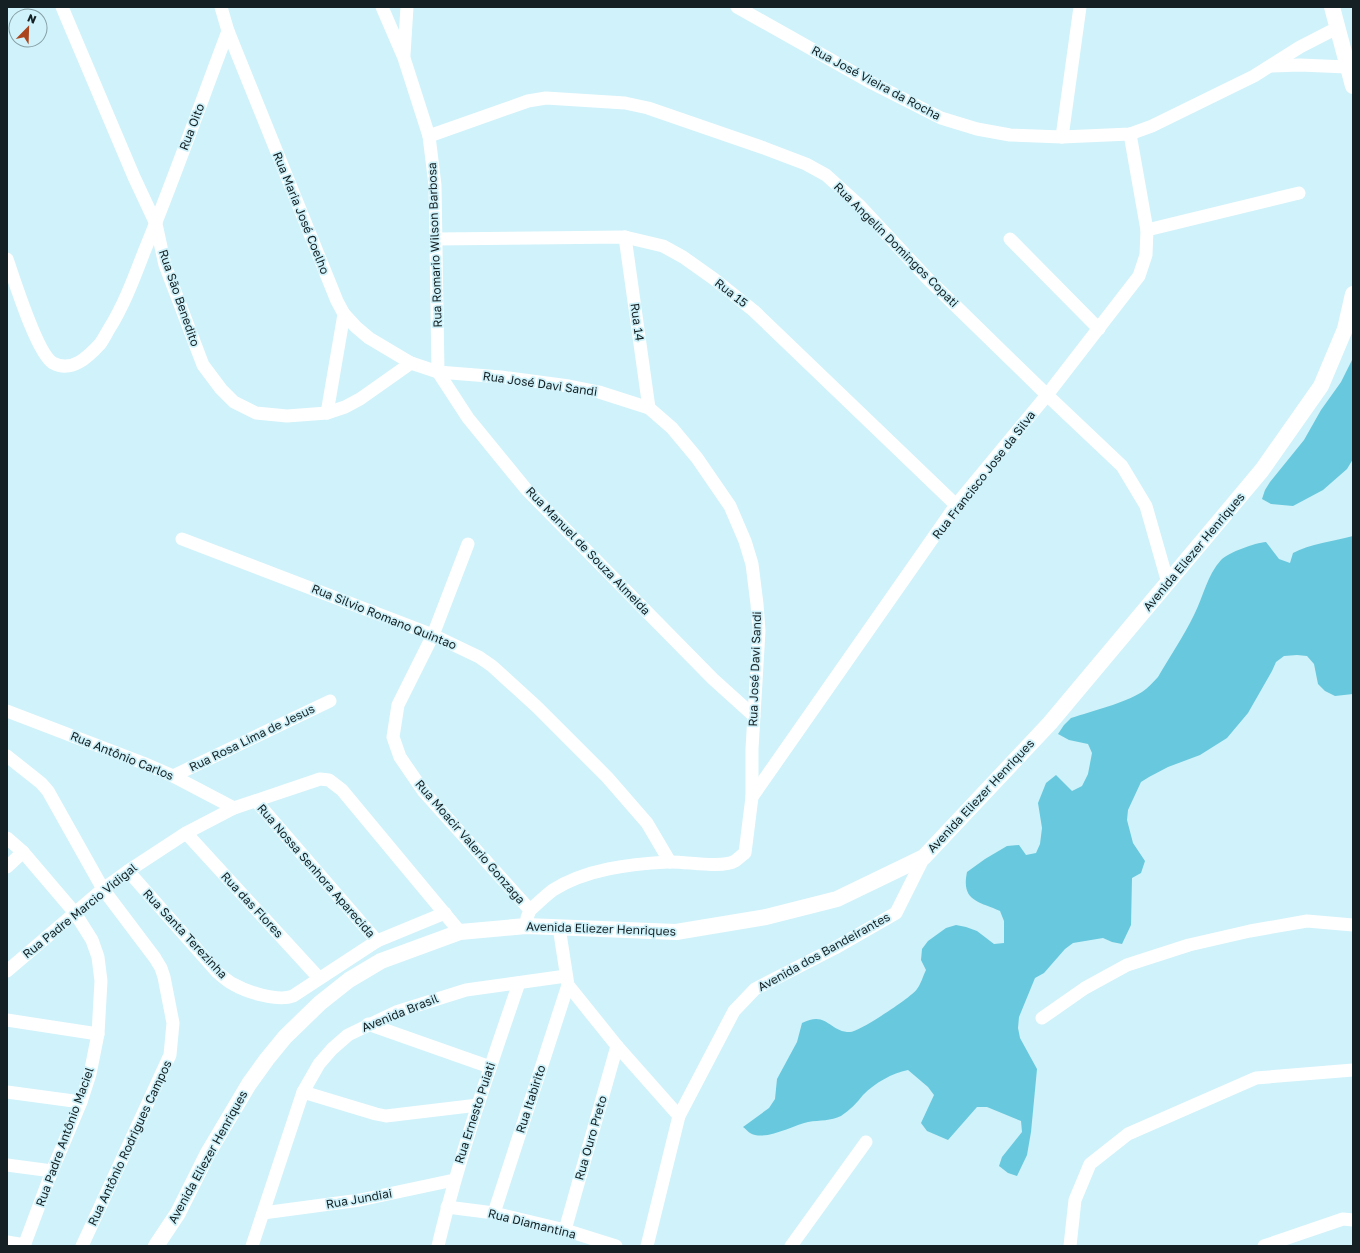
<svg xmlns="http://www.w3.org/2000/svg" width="1360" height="1253" viewBox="0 0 1360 1253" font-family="'Golos Text',sans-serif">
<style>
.forest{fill:#68c8dd}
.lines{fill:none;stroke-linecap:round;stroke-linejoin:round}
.minor{stroke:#fff;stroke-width:13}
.tertiary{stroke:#fff;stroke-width:16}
.labels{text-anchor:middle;stroke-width:3.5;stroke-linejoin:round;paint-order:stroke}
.street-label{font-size:12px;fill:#142023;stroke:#d0f2fa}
</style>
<rect width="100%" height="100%" fill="#d0f2fa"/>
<g class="forest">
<polygon points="1353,358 1353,459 1347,469 1323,490 1293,506 1271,504 1262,499 1265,490 1270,482 1304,440 1321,410 1341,382"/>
<path d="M1353,536V694L1335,696L1325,691L1318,684L1314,664L1307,656L1297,655L1284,656L1276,662L1272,671L1248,713L1227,738L1200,755L1168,767L1149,777L1141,782L1128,810L1127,820L1133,843L1145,861L1141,873L1132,878L1131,925L1122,944L1112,942L1103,938L1073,943L1065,949L1044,973L1035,978L1019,1017L1018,1028L1020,1038L1037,1069L1031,1132L1027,1155L1017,1176L1008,1173L999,1166L1002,1157L1022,1132L1021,1121L987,1107H977L948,1140L927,1131L921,1123L934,1095L928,1087L908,1070C892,1073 875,1083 863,1095C857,1103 850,1110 841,1116C831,1121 820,1120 808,1122C793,1125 765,1142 750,1133C748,1132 745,1128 743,1127L769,1108L775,1099L777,1079L797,1042L802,1023C827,1010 829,1032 850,1032C859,1032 912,997 917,989C921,984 923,976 926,970L921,960L922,949L928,941L946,928L956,925L966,927L977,931L994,944L1004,943V921L1000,911C978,901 961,901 967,872L985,859L1007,846L1019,845L1026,855L1036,853L1040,844L1042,828L1038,803L1046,783L1056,775L1072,791L1082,786L1088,774L1092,753L1088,744L1069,740L1058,734L1064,725L1071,718C1093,711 1124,703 1142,692C1148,688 1153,682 1158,677C1170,656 1184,636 1194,615C1203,598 1207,575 1221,560C1229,552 1255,543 1266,542L1279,559L1290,563L1293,553C1309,544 1335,541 1353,536Z"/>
</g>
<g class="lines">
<g class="minor">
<polyline points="62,7 134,177 156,224 165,265 203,365 221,389 234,402 256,413 287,416 327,413 345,407 360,399 411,363"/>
<path d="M221,7L228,31L337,301L344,314L356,327L369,338L411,363L438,372L501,377L569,386L599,392L649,408L672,428L697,458L730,506L745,541L752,564L757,604L759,631L752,749V797L745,853C742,855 739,858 735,861C722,869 685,861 668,862C630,864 586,869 553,890C545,896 537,904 530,910"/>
<polyline points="382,7 404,58 429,136 435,185 438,372"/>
<polyline points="737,7 872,83 941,118 977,129 1010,135 1062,137 1130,134 1152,126 1254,76 1300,47 1337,28"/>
<polyline points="404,55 407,7"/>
<polyline points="1272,66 1300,65 1347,67 1352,59"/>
<polyline points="429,136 528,101 546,98 625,103 648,108 764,148 806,164 826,175 859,205 927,278 1047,395 1122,466 1146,506 1168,583"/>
<polyline points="1062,137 1080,7"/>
<polyline points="1147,230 1299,193"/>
<polyline points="625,237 649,408"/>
<polyline points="436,239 625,237 663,246 683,257 714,279 754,311 956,505"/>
<polyline points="1010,239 1099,329"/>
<path d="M7,259C14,279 37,354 53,363C72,373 88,357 100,344C103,340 106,334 109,329C124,305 134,278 144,252C174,179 200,105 228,31"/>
<polyline points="438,372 468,418 526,489 713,679 754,716"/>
<polyline points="327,413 344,314"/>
<polyline points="182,539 433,635 479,657 492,666 537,707 607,777 647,823 670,862"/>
<polyline points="468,544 433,635 398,705 393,737 400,757 424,792 530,910 527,918"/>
<polyline points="7,711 143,763 173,776 234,808"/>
<polyline points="7,756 41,783 48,791 103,889 155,958 161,968 164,977 173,1023 170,1055 82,1246"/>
<polyline points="173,776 330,701"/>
<polyline points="752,797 956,505 1047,395 1139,276 1146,255 1147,230 1130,134"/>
<polyline points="256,801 377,941"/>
<polyline points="186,833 319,978"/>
<polyline points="7,838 23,852 75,913 92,940 98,957 101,981 98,1034 90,1074 81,1102 52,1171 24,1246"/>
<polyline points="7,867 23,852"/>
<path d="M128,871L217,972C222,976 227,981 233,984C247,992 278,1002 293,996L377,941L445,913"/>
<polyline points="559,927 568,985 617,1046 679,1116"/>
<polyline points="7,971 103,889 128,871 186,833 234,808 320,779 329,780 342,790 460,932"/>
<polyline points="1042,1018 1085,988 1127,965 1189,945 1250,931 1307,921 1353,925"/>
<polyline points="7,1020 98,1034"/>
<polyline points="368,1024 490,1067"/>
<polyline points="7,1092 81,1102"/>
<polyline points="303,1092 376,1114 386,1116 478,1105"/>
<polyline points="7,1165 52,1171"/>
<polyline points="447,1207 494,1213 565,1230 616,1246"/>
<polyline points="263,1213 360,1200 454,1180"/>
<polyline points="494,1213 568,985"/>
<polyline points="565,1230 617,1046"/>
<polyline points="7,1242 25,1245"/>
<polyline points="252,1246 303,1092 319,1064 332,1049 348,1035 396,1012 466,990 566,976"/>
<path d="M438,1246C459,1157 489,1070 519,983"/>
<polyline points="647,1246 679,1116 734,1011 755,989 835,948 896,913 924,857"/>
<polyline points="791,1246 866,1142"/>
<polyline points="1070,1246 1075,1200 1090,1164 1128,1134 1256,1078 1353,1070"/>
<polyline points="1264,1246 1343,1219 1353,1220"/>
</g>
<g class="tertiary">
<polyline points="1332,7 1353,86"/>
<polyline points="156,1246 178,1213 208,1153 249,1084 267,1059 285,1037 320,1003 349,980 381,961 460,932 526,926 676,932 766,917 837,899 924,857 1050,723 1262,470 1321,386 1345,329 1353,294"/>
</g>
</g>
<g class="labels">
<g class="street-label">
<text transform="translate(876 83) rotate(28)" y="4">Rua José Vieira da Rocha</text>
<text transform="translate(192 127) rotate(-69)" y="4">Rua Oito</text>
<text transform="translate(301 213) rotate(68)" y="4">Rua Maria José Coelho</text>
<text transform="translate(435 245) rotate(-92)" y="4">Rua Romario Wilson Barbosa</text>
<text transform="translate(896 245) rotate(45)" y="4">Rua Angelin Domingos Copati</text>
<text transform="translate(731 293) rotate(38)" y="4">Rua 15</text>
<text transform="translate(179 298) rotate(71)" y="4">Rua São Benedito</text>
<text transform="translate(637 322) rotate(82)" y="4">Rua 14</text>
<text transform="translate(540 384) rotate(8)" y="4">Rua José Davi Sandi</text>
<text transform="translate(984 475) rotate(-52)" y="4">Rua Francisco Jose da Silva</text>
<text transform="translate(588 551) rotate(46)" y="4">Rua Manuel de Souza Almeida</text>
<text transform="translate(1194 552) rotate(-50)" y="4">Avenida Eliezer Henriques</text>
<text transform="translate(384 617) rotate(22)" y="4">Rua Silvio Romano Quintao</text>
<text transform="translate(755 669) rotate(-88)" y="4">Rua José Davi Sandi</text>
<text transform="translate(252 738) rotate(-26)" y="4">Rua Rosa Lima de Jesus</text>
<text transform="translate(122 756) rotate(22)" y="4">Rua Antônio Carlos</text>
<text transform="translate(981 796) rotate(-47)" y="4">Avenida Eliezer Henriques</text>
<text transform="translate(470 842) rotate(49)" y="4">Rua Moacir Valerio Gonzaga</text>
<text transform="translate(316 871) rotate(49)" y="4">Rua Nossa Senhora Aparecida</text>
<text transform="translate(252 905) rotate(47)" y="4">Rua das Flores</text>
<text transform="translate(80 911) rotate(-39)" y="4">Rua Padre Marcio Vidigal</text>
<text transform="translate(601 929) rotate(2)" y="4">Avenida Eliezer Henriques</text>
<text transform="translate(185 934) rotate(47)" y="4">Rua Santa Terezinha</text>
<text transform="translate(824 952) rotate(-29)" y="4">Avenida dos Bandeirantes</text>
<text transform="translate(400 1013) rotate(-22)" y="4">Avenida Brasil</text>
<text transform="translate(531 1099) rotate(-72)" y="4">Rua Itabirito</text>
<text transform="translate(475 1113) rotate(-72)" y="4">Rua Ernesto Puiati</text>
<text transform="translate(65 1137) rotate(-70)" y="4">Rua Padre Antônio Maciel</text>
<text transform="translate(591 1138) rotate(-74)" y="4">Rua Ouro Preto</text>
<text transform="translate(130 1143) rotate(-65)" y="4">Rua Antônio Rodrigues Campos</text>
<text transform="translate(208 1157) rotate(-61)" y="4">Avenida Eliezer Henriques</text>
<text transform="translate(359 1199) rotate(-10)" y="4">Rua Jundiai</text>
<text transform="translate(532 1224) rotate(14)" y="4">Rua Diamantina</text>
</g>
</g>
<rect width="1360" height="1253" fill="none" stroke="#142023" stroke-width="16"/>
<g transform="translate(28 28) rotate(23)"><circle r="19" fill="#d0f2fa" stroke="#859ea4"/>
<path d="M0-3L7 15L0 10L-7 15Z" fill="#ab451d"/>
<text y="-6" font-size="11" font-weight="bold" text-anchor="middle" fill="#142023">N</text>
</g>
</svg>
